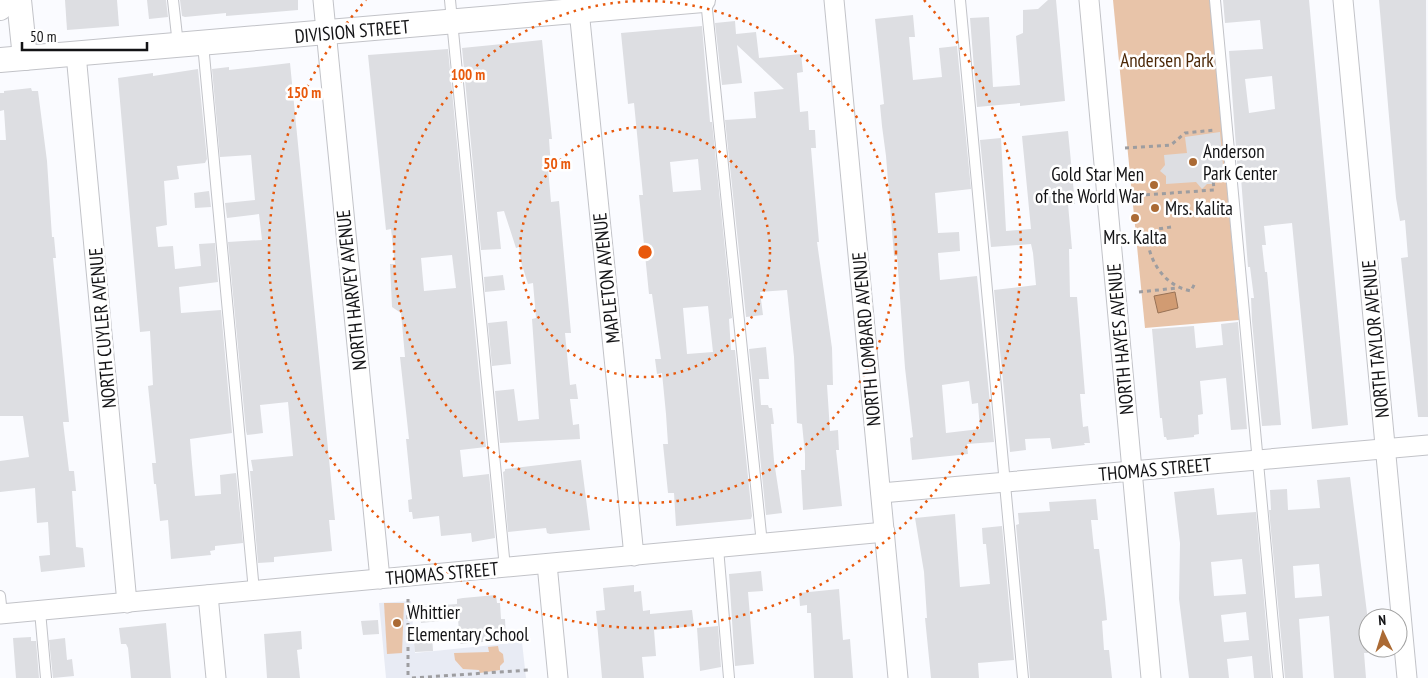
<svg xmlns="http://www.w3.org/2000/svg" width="1428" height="678" viewBox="0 0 1428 678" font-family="'PT Sans Narrow',sans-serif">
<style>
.built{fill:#e8ebf4}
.green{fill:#e8c4a9}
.water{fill:#d19b72;stroke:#987256}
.building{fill:#dddee2;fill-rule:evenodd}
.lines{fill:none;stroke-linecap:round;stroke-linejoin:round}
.service-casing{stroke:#c2c3c8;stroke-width:12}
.minor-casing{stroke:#c2c3c8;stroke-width:21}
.tertiary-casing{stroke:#c2c3c8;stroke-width:26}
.path{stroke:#9d9da0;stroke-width:3;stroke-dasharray:4 4;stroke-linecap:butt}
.service{stroke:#fff;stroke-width:10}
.minor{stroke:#fff;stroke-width:19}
.tertiary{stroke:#fff;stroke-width:24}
.ring{fill:none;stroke:#e8590c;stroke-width:2.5;stroke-dasharray:2.5 5}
.poi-dot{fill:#ab6a34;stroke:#fff;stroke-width:2}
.labels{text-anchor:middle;stroke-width:5;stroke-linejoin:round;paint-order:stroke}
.street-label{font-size:19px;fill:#131315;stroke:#fff}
.park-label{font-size:19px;fill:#4c2807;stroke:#fff}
.poi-label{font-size:19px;fill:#131315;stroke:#fff;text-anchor:start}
.centre{fill:#e8590c;stroke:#fff;stroke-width:2.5}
.ring-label{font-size:15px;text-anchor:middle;font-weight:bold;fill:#e8590c;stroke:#fff;stroke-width:5;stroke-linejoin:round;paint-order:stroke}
</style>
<rect width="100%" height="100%" fill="#fafbff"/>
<polygon class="built" points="411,601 415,653 522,642 526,678 386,678 379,603"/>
<g class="green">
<polygon points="1113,0 1210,0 1239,320 1145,328"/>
<polygon points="384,603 404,603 402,653 387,654"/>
<polygon points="498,646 499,651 503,654 504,662 500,666 500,670 480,673 479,670 463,669 455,660 454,653 489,652 488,647"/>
</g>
<polygon class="water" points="1175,292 1178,308 1158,313 1154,296"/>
<g class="building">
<polygon points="65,0 117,0 119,26 67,30"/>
<polygon points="147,0 166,0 168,17 149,19"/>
<polygon points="180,0 298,0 298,10 226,16 226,13 185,17 182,16"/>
<polygon points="1048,0 1056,0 1065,101 1020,106 1020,103 977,107 970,18 989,17 993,87 1020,85 1016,36 1023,33 1023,10 1038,9"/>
<path d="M1223,0H1309L1348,425L1312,429L1292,223L1264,226L1266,245H1262L1265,272H1267L1281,425L1262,426L1252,321L1251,298H1254L1250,267H1248L1241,178L1238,175L1229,51L1263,49L1260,20L1225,23ZM1272,76L1275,109L1249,113L1245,79Z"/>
<polygon points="1379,0 1426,0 1428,417 1418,417 1401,258 1408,257 1405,220 1400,221 1396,198"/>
<path d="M913,15L915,37H909L913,80L942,77L939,48L957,46L971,189L935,193L938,233L959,232L960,251L938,253L940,280L977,276L994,442L967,444L968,454L912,460L910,438L913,437L905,368L897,256H894L886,156L882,126L880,105L884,104L875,19ZM969,381L972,404L978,403L980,429L946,433L942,385Z"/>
<polygon points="735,21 736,34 756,32 759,58 801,54 803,72 797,73 800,112 808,111 809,130 815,130 816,148 811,148 819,242 817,242 832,348 833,385 827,385 830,431 838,430 839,450 836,450 842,506 803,510 801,470 805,470 805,454 802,424 797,423 794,357 787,290 760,292 763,315 746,317 725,120 756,118 754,92 784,89 737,45 742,83 722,85 715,23"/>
<path d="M702,26L710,122H712L732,318L729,319L731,350H735L752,516L751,519L676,526L674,493H668L663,444H668L666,414L662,373L657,374L655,359H661L652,294H649L639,195H643L634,103L628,104L621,33ZM698,159L701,190L673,192L670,162ZM708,306L713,352L687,354L683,308Z"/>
<polygon points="542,40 552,139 549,139 551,168 548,168 551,202 559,201 571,333 565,333 570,385 576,384 578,399 570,399 573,425 579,424 580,439 500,443 495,391 514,389 518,421 539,419 532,319 536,318 533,283 528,284 521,262 519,247 516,248 504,211 497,212 501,249 481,250 462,48"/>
<path d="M448,49L486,447L460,450L463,477L489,474L495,538L472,542L471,533L441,536L439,516L413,519L412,512H409L408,500L412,499L406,439H409L400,357H405L401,313L392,307L390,264H395L391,229L386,230L368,55ZM452,255L456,288L424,291L421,258Z"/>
<polygon points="290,63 335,520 329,520 332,551 274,557 274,562 258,563 250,471 253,471 251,460 293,456 288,402 260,405 263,433 247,435 246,431 228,242 262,240 259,214 227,218 225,203 255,200 251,155 220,157 212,69 229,67 229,70"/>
<polygon points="198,69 207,159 205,163 177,166 179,179 164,181 167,225 156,227 158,247 173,246 175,269 201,266 199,244 215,243 218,282 179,287 181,313 221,310 232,433 190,439 192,464 195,496 221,494 220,475 236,473 243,543 215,546 215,550 210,551 211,555 171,559 168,520 160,521 156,484 154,484 152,463 156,463 148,386 153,385 150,331 140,332 118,78 153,73 153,76"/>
<polygon points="31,88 32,91 38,91 47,161 52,237 54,237 56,258 53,258 69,422 63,422 69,471 74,471 76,491 72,491 76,547 83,548 85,567 41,572 39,556 50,555 48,522 37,523 35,488 0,492 0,461 29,457 23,416 0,416 0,140 6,140 4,110 0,111 0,93 4,93 4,91"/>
<polygon points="1068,131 1075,204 1068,204 1072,249 1069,249 1070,297 1077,297 1085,394 1080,394 1083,427 1088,426 1090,443 1084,443 1085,445 1052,449 1050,438 1025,439 1026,450 1010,452 994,290 1036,285 1033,253 1031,244 991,247 980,140 1001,138 1006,231 1031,229 1022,136"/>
<polygon points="1220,132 1224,176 1212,178 1213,184 1207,184 1202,189 1196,182 1166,184 1166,176 1160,171 1165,165 1164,155 1187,153 1185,137"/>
<polygon points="209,191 211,207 195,208 194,193"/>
<polygon points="503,275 505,290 485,292 484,277"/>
<polygon points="507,321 511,364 492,366 488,323"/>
<polygon points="1238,322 1247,429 1231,430 1226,378 1200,381 1203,414 1198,415 1199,434 1194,435 1194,437 1167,440 1166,437 1164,437 1162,418 1160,418 1152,329 1194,326 1196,348 1223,345 1221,324"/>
<polygon points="766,347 769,379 759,379 761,405 768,405 769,408 772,408 774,424 771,424 774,461 782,513 766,515 749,349"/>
<polygon points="581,460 590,530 550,534 547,533 546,528 508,532 503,472 505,471 505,469"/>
<path d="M1350,477L1367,613L1368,653H1364L1366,678H1334L1329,616L1299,619L1303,678H1285L1269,510H1271L1270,490L1287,489L1288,510L1320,508L1317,480ZM1319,564L1322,596L1295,598L1293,566Z"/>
<path d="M1214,488L1217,515L1256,512L1271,678H1254L1252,656L1227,659L1229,678H1189L1179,599L1180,543L1174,492ZM1242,559L1246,594L1214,596L1211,562ZM1246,612L1249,640L1224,642L1221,615Z"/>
<polygon points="1096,499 1098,520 1091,520 1094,549 1099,549 1105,599 1107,620 1102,621 1104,650 1109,650 1112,678 1030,678 1016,525 1019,524 1018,513 1050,511 1049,502"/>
<polygon points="955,514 960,587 990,584 986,544 983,544 982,528 1002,526 1014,660 978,663 979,678 931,678 925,618 927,618 924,572 915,518"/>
<polygon points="761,571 763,591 748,592 754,664 735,666 729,574"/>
<polygon points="634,585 634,592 641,591 643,611 650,610 650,614 692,610 694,626 654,630 656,656 642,657 644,678 602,678 596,611 605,610 603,588"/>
<polygon points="839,589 843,640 850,639 853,678 814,678 811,613 807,613 807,605 800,606 799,593"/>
<polygon points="496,595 497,603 500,603 501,619 505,619 506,640 460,644 458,619 421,623 419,607 457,604 457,599 463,598"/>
<polygon points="378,620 379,634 363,635 361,621"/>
<polygon points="166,623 171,678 131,678 128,648 126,644 121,644 119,628"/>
<polygon points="718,626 721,667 700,671 697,628"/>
<polygon points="301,631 302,649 297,650 300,678 267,678 264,634"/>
<polygon points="432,634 433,651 415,652 413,635"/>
<polygon points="31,637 31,641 36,641 39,678 16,678 13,638"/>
<polygon points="65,638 67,660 72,659 74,676 53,678 49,640"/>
</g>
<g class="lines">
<defs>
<g id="service">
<polyline points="173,0 178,45"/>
<polyline points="450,0 505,568"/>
<polyline points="706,0 762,544"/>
<polyline points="960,0 1023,678"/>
<polyline points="1215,0 1278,678"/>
<polyline points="203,44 254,591"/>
<polyline points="718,548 729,678"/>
<polyline points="0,596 2,614"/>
<polyline points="40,611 46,678"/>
</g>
<g id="minor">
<polyline points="323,0 380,579"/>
<polyline points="578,0 634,556"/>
<polyline points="834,0 898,678"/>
<polyline points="1089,0 1151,678"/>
<polyline points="1343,0 1407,678"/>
<polyline points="76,54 127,603"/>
<polyline points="881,493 1428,445"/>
<polyline points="547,564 558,678"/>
<polyline points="208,595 216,678"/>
<polyline points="0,614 885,532"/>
</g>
<g id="tertiary">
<polyline points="19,0 25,58"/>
<polyline points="0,8 4,0"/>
<polyline points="0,60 703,0"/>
</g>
</defs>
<use href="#service" class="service-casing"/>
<use href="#minor" class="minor-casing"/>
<use href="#tertiary" class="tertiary-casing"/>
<g class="path">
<polyline points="1125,148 1171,145 1185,133 1215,130"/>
<polyline points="1130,196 1214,190 1213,179 1221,178"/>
<path d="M1171,227L1158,229L1147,238C1150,263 1165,286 1191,291L1195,283"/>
<polyline points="1134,238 1147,238"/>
<polyline points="1139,292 1177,288"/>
<polyline points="408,599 408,678"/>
<polyline points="412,678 529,670"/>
</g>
<use href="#service" class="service"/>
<use href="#minor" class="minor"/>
<use href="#tertiary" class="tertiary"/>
</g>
<g class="ring">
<circle cx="645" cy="252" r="125"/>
<circle cx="645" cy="252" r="251"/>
<path d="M924 0A376 376 0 1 1 366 0"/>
</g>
<g class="poi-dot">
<circle cx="1193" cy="162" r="5"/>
<circle cx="1154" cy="185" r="5"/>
<circle cx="1155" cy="208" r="5"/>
<circle cx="1135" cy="218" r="5"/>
<circle cx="397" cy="623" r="5"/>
</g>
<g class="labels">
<g class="street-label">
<text transform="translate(352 31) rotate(-5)" y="7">DIVISION STREET</text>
<text transform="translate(606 278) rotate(-96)" y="7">MAPLETON AVENUE</text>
<text transform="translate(351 290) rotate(-96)" y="7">NORTH HARVEY AVENUE</text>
<text transform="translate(102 328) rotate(-95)" y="7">NORTH CUYLER AVENUE</text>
<text transform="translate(866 339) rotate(-95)" y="7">NORTH LOMBARD AVENUE</text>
<text transform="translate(1120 339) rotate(-95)" y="7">NORTH HAYES AVENUE</text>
<text transform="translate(1375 339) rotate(-95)" y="7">NORTH TAYLOR AVENUE</text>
<text transform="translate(1155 469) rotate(-5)" y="7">THOMAS STREET</text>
<text transform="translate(442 573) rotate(-5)" y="7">THOMAS STREET</text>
</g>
<g class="park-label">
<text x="1167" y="67">Andersen Park</text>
</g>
<g class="poi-label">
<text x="1203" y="158">Anderson<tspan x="1203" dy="22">Park Center</tspan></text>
<text x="1144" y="181" text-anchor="end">Gold Star Men<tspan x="1144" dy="22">of the World War</tspan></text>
<text x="1165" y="215">Mrs. Kalita</text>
<text x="1135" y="244" text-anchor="middle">Mrs. Kalta</text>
<text x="407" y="619">Whittier<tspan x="407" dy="22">Elementary School</tspan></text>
</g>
</g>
<circle cx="645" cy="252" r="8" class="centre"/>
<g class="ring-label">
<text x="468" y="80">100 m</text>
<text x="304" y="98">150 m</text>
<text x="557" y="169">50 m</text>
</g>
<g transform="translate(1383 633) rotate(356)"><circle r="24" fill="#ffffff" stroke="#a1a1a1"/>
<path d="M0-4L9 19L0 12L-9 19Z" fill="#ab6a34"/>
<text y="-8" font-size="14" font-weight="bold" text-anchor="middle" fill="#131315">N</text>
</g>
<path d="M22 42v8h125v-8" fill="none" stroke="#131315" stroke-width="2.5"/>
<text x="30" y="42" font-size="15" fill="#131315" stroke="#ffffff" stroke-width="4" paint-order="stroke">50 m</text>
</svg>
